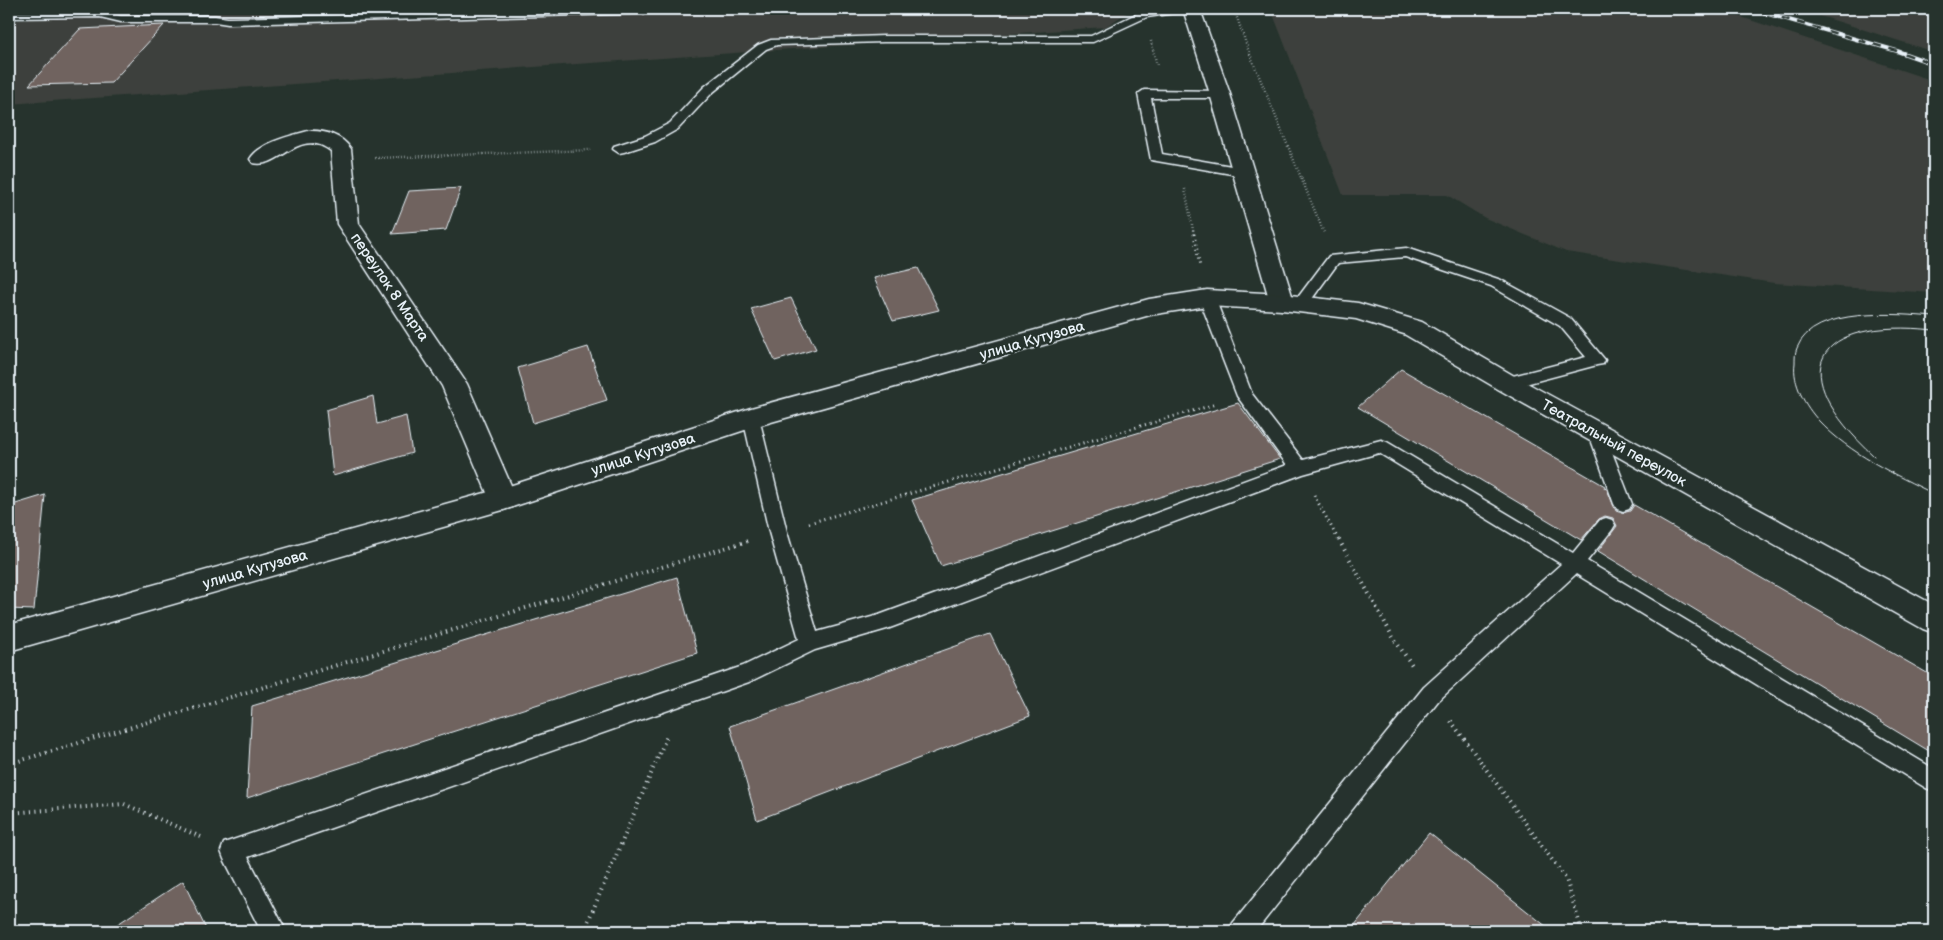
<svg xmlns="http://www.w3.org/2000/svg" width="1943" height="940" viewBox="0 0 1943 940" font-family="'Balsamiq Sans',sans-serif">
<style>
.built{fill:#3c413c}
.building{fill:#70635e;stroke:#e8f1f8}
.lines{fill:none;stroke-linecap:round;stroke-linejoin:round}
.lane-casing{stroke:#e8f1f8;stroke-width:3}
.street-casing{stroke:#e8f1f8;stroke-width:3}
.secondary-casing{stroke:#e8f1f8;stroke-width:3}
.path-far2{stroke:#e8f1f8;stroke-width:2.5;stroke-dasharray:0.5 2.5;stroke-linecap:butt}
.path-far1{stroke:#e8f1f8;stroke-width:3;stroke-dasharray:1 4;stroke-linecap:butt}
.path{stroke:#e8f1f8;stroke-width:4;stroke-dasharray:1 4.5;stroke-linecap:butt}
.lane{fill:#26332d;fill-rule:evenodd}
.street{fill:#26332d;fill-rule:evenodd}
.secondary{fill:#26332d;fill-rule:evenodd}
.tram{stroke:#e8f1f8;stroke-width:1}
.rail-casing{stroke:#e8f1f8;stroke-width:4}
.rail{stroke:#26332d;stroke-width:2.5;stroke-dasharray:8;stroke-linecap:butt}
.labels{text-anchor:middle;stroke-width:4.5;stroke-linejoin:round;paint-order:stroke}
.street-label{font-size:15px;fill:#e8f1f8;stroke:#26332d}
</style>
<rect width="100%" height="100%" fill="#26332d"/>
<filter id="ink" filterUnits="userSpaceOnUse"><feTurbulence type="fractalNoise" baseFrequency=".02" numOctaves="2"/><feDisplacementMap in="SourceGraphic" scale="10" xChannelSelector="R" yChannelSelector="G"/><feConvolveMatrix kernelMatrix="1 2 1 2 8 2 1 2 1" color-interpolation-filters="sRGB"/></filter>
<g filter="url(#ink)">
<g class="built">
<polygon points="133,9 1131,9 1131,10 1105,27 9,104 9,21"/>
<polygon points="1271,9 1717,9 1934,81 1934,293 1774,283 1566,252 1485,218 1447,195 1343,195"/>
<polygon points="1794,9 1934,9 1934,52 1827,18"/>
</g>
<g class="building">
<polygon points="164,25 111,83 29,85 80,29"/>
<polygon points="461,188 446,230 392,234 409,191"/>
<polygon points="918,268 939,310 893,321 874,278"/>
<polygon points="791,298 816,349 775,361 751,309"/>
<polygon points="588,347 607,400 533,423 518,368"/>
<polygon points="1401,369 1605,486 1604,488 1607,489 1616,511 1622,513 1630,511 1634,505 1934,677 1934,754 1598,551 1617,526 1613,518 1605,516 1599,519 1581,540 1358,407"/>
<polygon points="373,396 377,424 406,416 412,453 333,476 326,410"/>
<polygon points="1238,403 1280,459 941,566 912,500"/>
<polygon points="45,495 34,610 9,609 9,506"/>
<polygon points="677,577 697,653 247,798 252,706"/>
<polygon points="990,634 1030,716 757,820 730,726"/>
<polygon points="1429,833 1552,931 1350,931"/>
<polygon points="183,881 207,931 107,931"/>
</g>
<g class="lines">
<defs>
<g id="lane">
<polygon points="579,9 704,9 699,12 228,24 215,22 121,22 100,17 9,18 9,12 100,11 121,16 215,16 228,18"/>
<polygon points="1158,9 1186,9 1181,12 1147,17 1093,42 884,42 777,45 766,49 712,93 678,129 655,142 624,152 619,153 613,149 614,146 645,136 670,123 704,87 758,45 771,40 884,36 1091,36 1140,12"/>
<polygon points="1144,90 1224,91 1226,94 1224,97 1220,98 1151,98 1162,154 1243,168 1250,172 1248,175 1243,176 1151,160 1138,94"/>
<polygon points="1406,248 1501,280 1570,318 1605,360 1603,364 1597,365 1507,389 1501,387 1499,383 1501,379 1586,357 1560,326 1491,286 1405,257 1338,263 1306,307 1296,307 1293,304 1329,256"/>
<polygon points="1207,293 1212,295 1215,298 1252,394 1303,460 1381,440 1387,442 1573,553 1600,520 1606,518 1612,520 1615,525 1612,530 1587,561 1934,769 1934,791 1926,788 1576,574 1438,701 1256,931 1229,931 1233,923 1424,687 1561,564 1379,453 1303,474 887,629 815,650 749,682 248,857 286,931 261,931 224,859 221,851 224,843 743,666 799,639 769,532 743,418 745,414 751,412 757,414 759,418 787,532 817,632 879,615 1287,465 1237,396 1199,298 1202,295"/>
<polygon points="1597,428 1603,430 1605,434 1632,504 1629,509 1623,511 1617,509 1614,504 1589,434 1591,430"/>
</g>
<g id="street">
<polygon points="1183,9 1200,9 1230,94 1294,302 1290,307 1282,310 1274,307 1270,302 1210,94"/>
<path d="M308,131C324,130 342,135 351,149L359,224L467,384L517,499L513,507L503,510L493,507L442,386L337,224L331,151C297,126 281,170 253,163L250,159C261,142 290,136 308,131Z"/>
</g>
<polygon id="secondary" points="1207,290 1282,294 1358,303 1422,322 1516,377 1934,605 1934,633 1923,629 1498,389 1404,334 1356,319 1282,310 1207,306 1150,315 757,426 503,510 9,651 9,625 503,488 751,408 1149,299"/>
</defs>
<use href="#lane" class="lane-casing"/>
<use href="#street" class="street-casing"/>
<use href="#secondary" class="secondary-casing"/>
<g class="path-far2">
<polyline points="1234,9 1249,52 1324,233"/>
<polyline points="1151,41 1157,66"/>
<polyline points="375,158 591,150"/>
<polyline points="1185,189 1194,235"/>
</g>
<g class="path-far1">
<polyline points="1194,234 1200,267"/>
<polyline points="1314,495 1339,541"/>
<polyline points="809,523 1216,404"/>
</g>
<g class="path">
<polyline points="1339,540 1394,639 1412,665"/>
<polyline points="1451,721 1566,879 1582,931"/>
<polyline points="9,764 748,541"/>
<polyline points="9,813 124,804 201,837"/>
<polyline points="584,931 667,736"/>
</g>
<use href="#lane" class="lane"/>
<use href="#street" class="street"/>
<use href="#secondary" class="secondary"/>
<g class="tram">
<path d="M1934,317C1899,314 1813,306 1797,348C1795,352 1795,358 1795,363C1792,383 1805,406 1819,421C1850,454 1894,474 1934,494"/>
<path d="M1874,456C1781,371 1813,317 1934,330"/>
</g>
<defs>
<polyline id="rail" points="1751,9 1897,51 1934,64"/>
</defs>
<use href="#rail" class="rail-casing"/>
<use href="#rail" class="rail"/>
</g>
</g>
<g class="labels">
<g class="street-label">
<text transform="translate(390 287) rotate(56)" y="5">переулок 8 Марта</text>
<text transform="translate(1032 340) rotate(-16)" y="5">улица Кутузова</text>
<text transform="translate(1614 443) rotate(29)" y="5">Театральный переулок</text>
<text transform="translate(643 454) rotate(-18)" y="5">улица Кутузова</text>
<text transform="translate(255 569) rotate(-16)" y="5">улица Кутузова</text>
</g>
</g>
<rect width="1943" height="940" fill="none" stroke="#26332d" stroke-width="30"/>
<rect x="15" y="15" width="1913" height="910" fill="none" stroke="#e8f1f8" stroke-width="2" filter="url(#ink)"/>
</svg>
